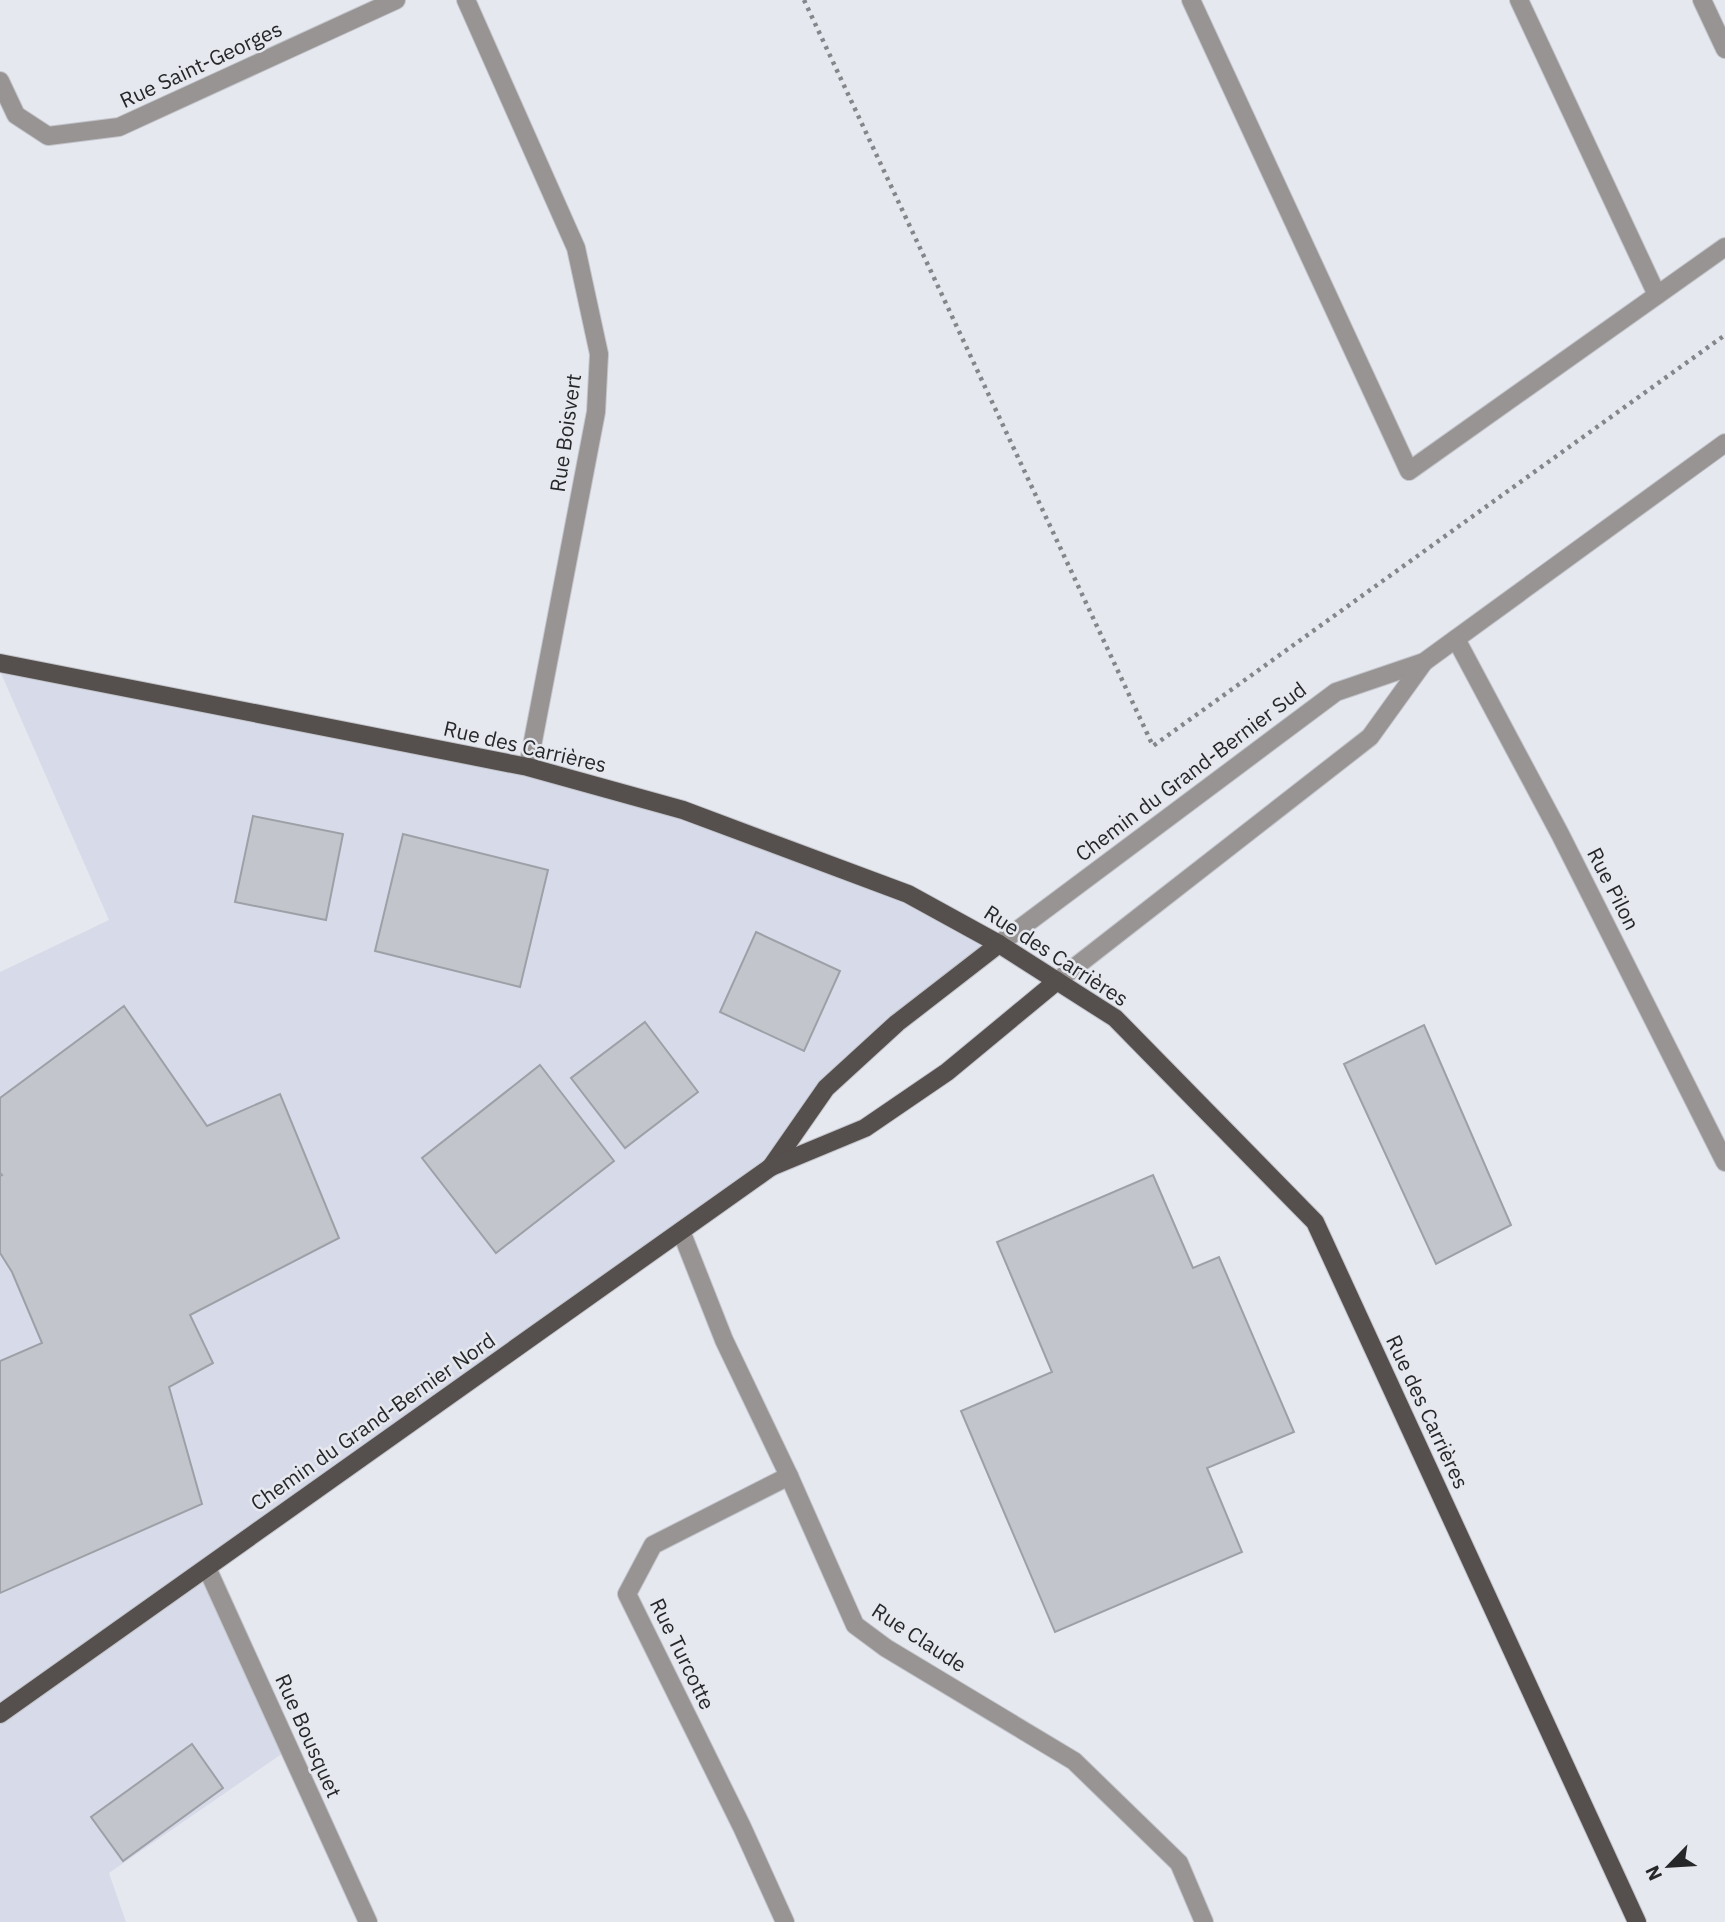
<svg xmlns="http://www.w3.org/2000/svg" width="1725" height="1922" viewBox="0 0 1725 1922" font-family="'IBM Plex Sans',sans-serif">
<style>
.built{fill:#d7dbe9}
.building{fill:#c3c5cc;stroke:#9da0a6;stroke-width:2}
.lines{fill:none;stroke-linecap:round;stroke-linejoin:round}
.minor-casing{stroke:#c3c5cb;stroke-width:20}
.major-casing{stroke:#c3c5cb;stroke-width:20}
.path{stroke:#84868a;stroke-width:4.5;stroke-dasharray:3.5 5;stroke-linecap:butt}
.minor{stroke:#979493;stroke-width:18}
.major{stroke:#554f4e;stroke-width:18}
.labels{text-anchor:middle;stroke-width:5;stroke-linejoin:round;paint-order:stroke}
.street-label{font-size:21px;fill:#262729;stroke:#e6e8ef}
</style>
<rect width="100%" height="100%" fill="#e6e8ef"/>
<polygon class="built" points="0,671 528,767 908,894 999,944 826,1088 771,1167 207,1568 289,1749 109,1873 126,1922 0,1922 0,972 109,920"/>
<g class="building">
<polygon points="253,816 343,834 326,920 235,902"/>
<polygon points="403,834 548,870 520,987 375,951"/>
<polygon points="756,932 840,971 804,1051 720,1012"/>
<polygon points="124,1006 207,1126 280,1094 339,1238 190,1315 213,1363 169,1387 202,1504 0,1593 0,1361 42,1343 12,1272 0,1253 0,1176 2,1175 0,1173 0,1098"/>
<polygon points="645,1022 698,1092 625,1148 571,1078"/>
<polygon points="1424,1025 1511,1225 1436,1264 1344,1064"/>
<polygon points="540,1065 614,1161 496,1253 422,1158"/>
<polygon points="1153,1175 1193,1268 1219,1257 1294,1432 1207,1468 1242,1552 1055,1632 961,1411 1052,1372 997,1242"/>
<polygon points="192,1744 223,1788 123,1861 91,1817"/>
</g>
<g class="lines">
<defs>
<g id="minor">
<polyline points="466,0 576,248 599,354 596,412 528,767"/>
<polyline points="1191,0 1409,471 1725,247"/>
<polyline points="1519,0 1657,295"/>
<polyline points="1702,0 1725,49"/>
<polyline points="0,81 16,115 48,136 119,127 396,0"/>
<polyline points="1456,639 1560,834 1725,1162"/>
<polyline points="999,944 1336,692 1424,662 1725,443"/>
<polyline points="1057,981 1370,737 1424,662"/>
<polyline points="681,1231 724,1340 789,1476 855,1625 886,1648 1074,1761 1179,1863 1204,1922"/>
<polyline points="207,1568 368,1922"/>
<polyline points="785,1922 742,1827 627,1594 653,1545 789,1476"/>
</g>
<g id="major">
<polyline points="0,663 528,767 683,810 908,894 999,944 1115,1018 1315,1222 1637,1922"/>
<polyline points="771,1167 826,1088 897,1023 999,944"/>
<polyline points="0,1714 771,1167 865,1128 947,1072 1057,981"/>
</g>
</defs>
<use href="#minor" class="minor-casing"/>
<use href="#major" class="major-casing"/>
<polyline class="path" points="804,0 1153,746 1725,335"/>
<use href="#minor" class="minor"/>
<use href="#major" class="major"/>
</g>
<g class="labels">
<g class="street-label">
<text transform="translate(201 65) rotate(-25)" y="7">Rue Saint-Georges</text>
<text transform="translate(566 433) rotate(-82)" y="7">Rue Boisvert</text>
<text transform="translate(525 747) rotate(13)" y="7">Rue des Carrières</text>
<text transform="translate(1191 772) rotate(-37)" y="7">Chemin du Grand-Bernier Sud</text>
<text transform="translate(1613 889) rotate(63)" y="7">Rue Pilon</text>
<text transform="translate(1056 956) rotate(33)" y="7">Rue des Carrières</text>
<text transform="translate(1427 1412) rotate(65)" y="7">Rue des Carrières</text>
<text transform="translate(373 1422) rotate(-35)" y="7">Chemin du Grand-Bernier Nord</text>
<text transform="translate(919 1638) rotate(33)" y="7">Rue Claude</text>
<text transform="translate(682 1654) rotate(64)" y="7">Rue Turcotte</text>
<text transform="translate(308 1736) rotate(66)" y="7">Rue Bousquet</text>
</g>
</g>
<g transform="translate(1669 1866) rotate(245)" stroke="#e6e8ef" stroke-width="5" paint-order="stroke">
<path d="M0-5L12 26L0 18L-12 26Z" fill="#262729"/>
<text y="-10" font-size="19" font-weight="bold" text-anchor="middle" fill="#262729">N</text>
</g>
</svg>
